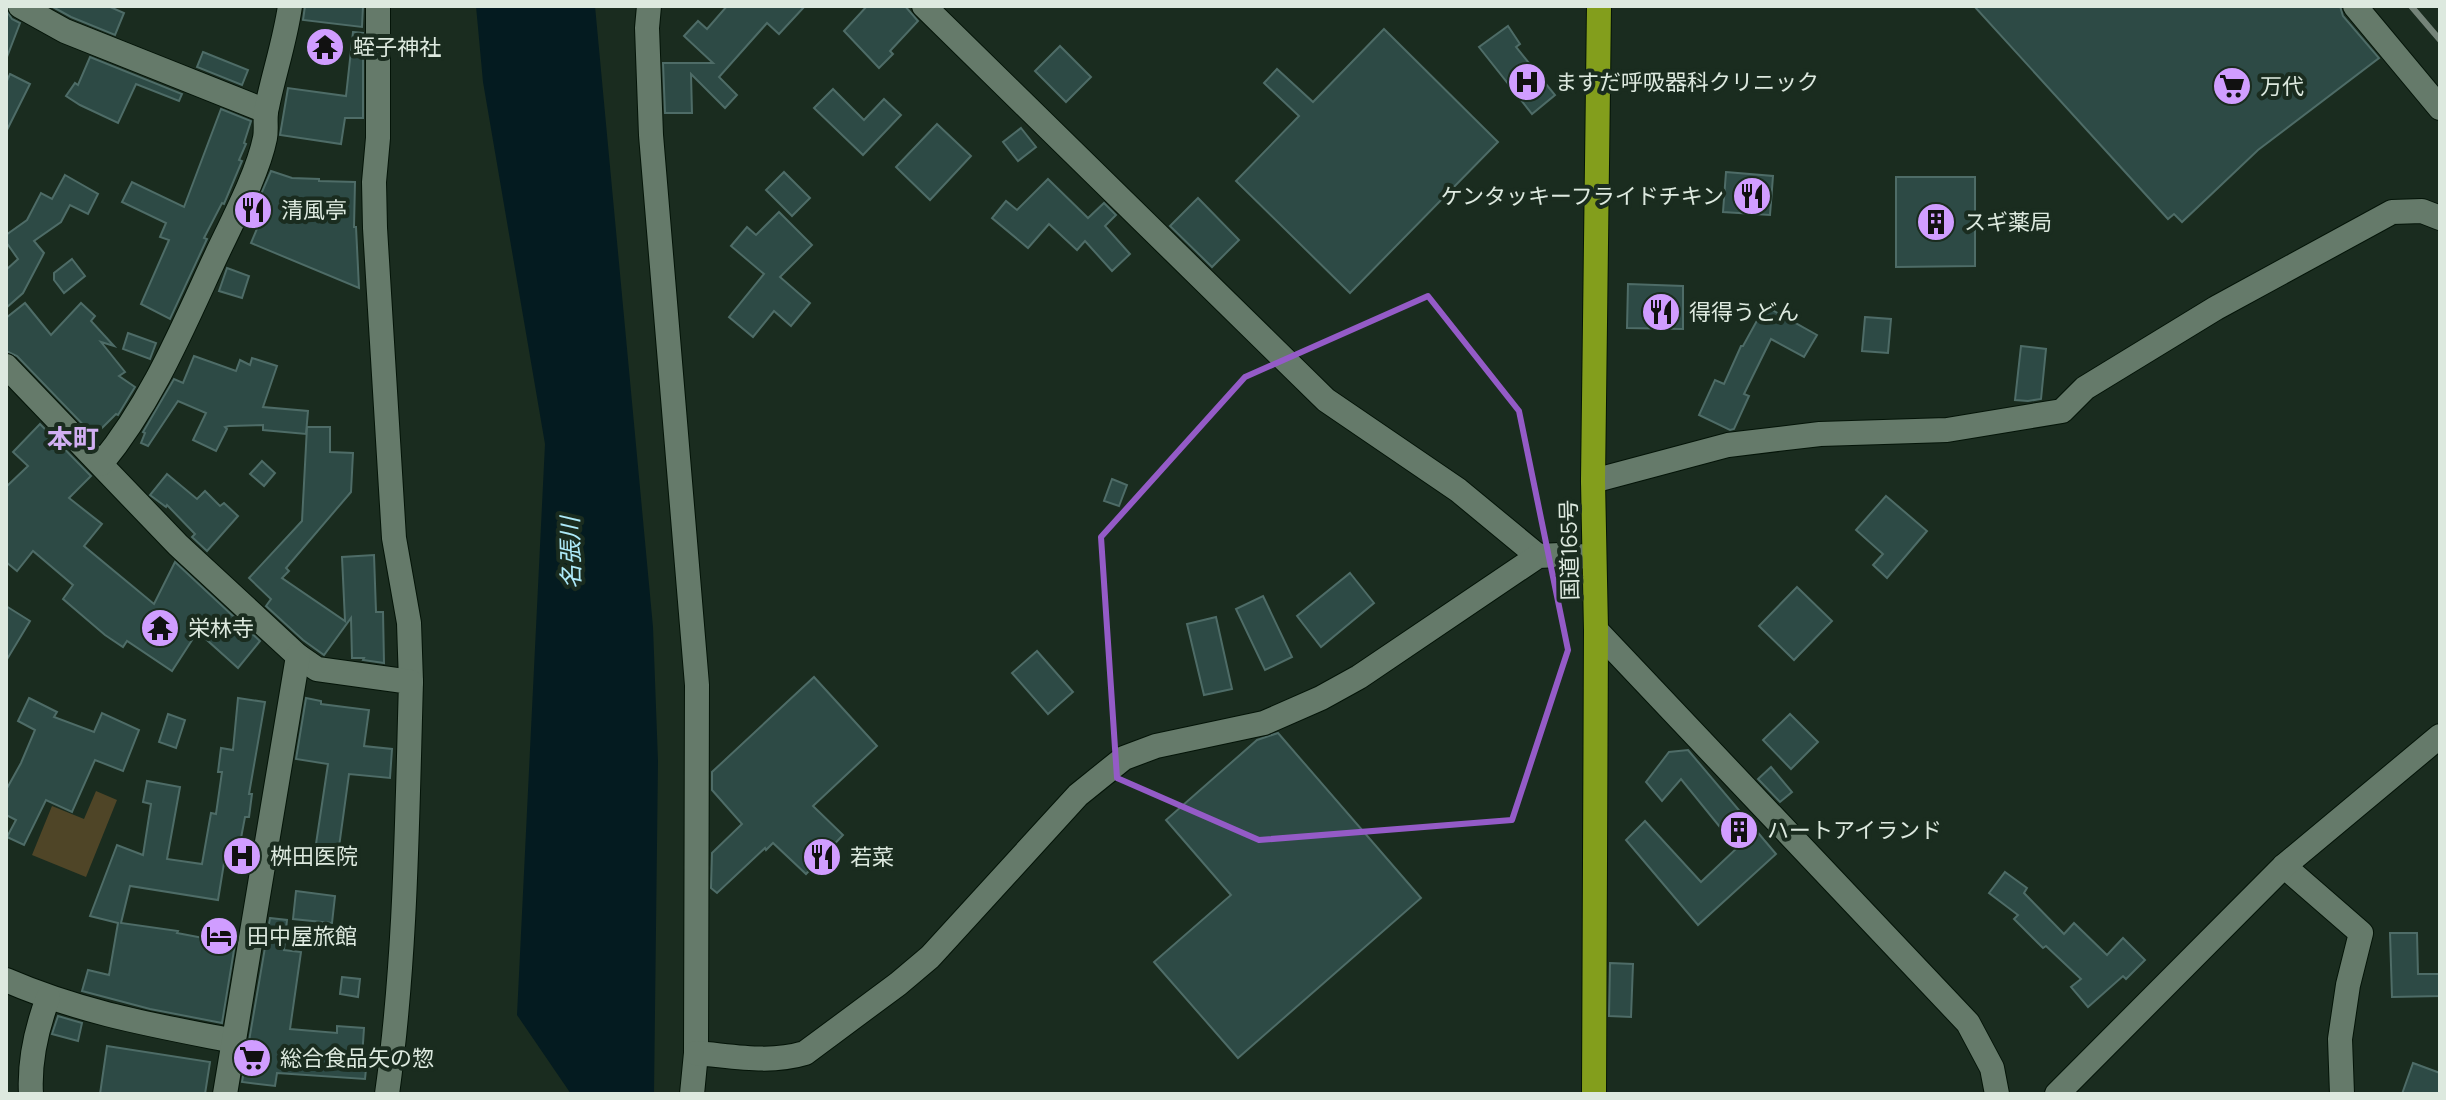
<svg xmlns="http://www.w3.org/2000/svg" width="2446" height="1100" viewBox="0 0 2446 1100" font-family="Manrope,'Noto Sans JP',sans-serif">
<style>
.green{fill:#4f4527}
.water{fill:#041b20}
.building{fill:#2d4a45;stroke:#4e6c67;stroke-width:2}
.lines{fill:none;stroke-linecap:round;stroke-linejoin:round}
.minor-casing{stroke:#041408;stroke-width:26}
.highway-casing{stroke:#041408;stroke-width:26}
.minor{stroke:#657a6a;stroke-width:24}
.highway{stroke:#839e1c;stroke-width:24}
.rail{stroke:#758479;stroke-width:6}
.marked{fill:none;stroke:#945bc7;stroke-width:6;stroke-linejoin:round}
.labels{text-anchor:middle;stroke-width:8;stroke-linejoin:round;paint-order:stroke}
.poi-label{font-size:22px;fill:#dde9df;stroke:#1a2c1f;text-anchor:start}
.street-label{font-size:22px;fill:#dde9df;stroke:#1a2c1f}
.water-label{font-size:24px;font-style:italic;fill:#aeeaf9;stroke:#1a2c1f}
.quarter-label{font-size:26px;font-weight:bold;fill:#d1aff2;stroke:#1a2c1f}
</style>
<rect width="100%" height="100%" fill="#1a2c1f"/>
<polygon class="green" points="96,791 117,800 86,877 32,855 52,806 84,819"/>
<polygon class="water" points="476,6 595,6 653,627 658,761 654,1094 571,1094 517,1015 545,444 483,82"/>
<g class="building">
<polygon points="51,6 108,6 124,13 115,35 71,17"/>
<polygon points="305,6 363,6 362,27 303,20"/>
<polygon points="727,6 805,6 779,34 767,23 719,77 737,95 725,108 691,74 692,113 665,113 663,63 713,63 684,36 698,21 707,29"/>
<polygon points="867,6 905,6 918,21 890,51 893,54 879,68 844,31"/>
<polygon points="1974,6 2340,6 2343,16 2379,58 2258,150 2182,222 2174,214 2168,219"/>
<polygon points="6,10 12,19 20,23 7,57"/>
<polygon points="1508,26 1520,44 1516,47 1555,95 1532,114 1479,47"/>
<polygon points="1384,29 1498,142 1350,293 1236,181 1299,116 1264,83 1277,69 1313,102"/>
<polygon points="353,32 363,33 363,118 345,118 341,144 280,135 288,88 346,96"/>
<polygon points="1060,46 1091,77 1066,102 1035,71"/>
<polygon points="203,52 248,70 242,85 197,67"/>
<polygon points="90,57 182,94 179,101 136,84 118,123 80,105 66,96 75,83 78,85"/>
<polygon points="10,74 30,84 6,132 6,83"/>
<polygon points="833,89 864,120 884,99 901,115 863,155 814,108"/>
<polygon points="221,109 251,121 244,143 246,144 239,160 242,161 224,204 222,203 204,238 207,239 170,319 141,304 169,240 160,237 166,223 122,202 132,182 184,207"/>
<polygon points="937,124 971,156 930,200 896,167"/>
<polygon points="1021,128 1036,147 1018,161 1003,142"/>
<polygon points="271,171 292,178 319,179 319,181 355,182 354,227 356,227 359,288 251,243 261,219 252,215"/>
<polygon points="784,172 810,198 792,216 766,190"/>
<polygon points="1726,172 1773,176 1770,215 1723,212"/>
<polygon points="65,175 98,194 88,214 70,205 61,222 34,241 44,253 23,293 6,308 6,270 18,259 6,242 6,235 27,220 41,193 52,199"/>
<polygon points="1896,177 1975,177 1975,266 1896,267"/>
<polygon points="1048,179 1088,218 1104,203 1116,215 1105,226 1130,254 1112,271 1085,241 1077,250 1049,224 1028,248 992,218 1006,201 1017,210"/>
<polygon points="1198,198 1239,240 1212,267 1170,226"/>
<polygon points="779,212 812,245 780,277 810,303 791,326 774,311 753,337 729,317 764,274 731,246 747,227 756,235"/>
<polygon points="72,259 85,276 64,293 54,280 54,273"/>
<polygon points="227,268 249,276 242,298 219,291"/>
<polygon points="1628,284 1683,286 1683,329 1627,328"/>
<polygon points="25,303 51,335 81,303 95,316 91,321 114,346 101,342 125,372 119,376 135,387 118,415 116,414 94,436 17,356 6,351 6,318"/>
<polygon points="1765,306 1817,335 1804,357 1771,339 1744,394 1749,396 1734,429 1730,430 1699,415 1715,380 1724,384 1741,346 1743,346"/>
<polygon points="1865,317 1891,319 1888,353 1862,351"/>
<polygon points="128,333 156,343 150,359 123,349"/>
<polygon points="2021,346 2046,349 2041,399 2028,401 2015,400"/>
<polygon points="194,356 236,371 240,360 250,365 252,358 277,366 263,407 308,411 306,434 263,430 263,425 229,426 225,427 227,429 216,451 193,440 206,413 178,401 148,446 141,443 145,433 143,432 174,379 183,383"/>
<polygon points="40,424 91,476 69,498 102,524 84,546 154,604 175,562 260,641 238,668 199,633 196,634 172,671 127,641 123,647 105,635 63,599 73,585 33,551 17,571 6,562 6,487 28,466 13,452"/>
<polygon points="307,427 330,427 330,452 353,453 351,492 286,568 289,571 282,578 345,621 342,557 374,555 376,612 383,612 384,663 363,660 364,658 352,658 351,618 324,655 303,640 266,606 271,599 249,578 302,521"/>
<polygon points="262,461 275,473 264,486 250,474"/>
<polygon points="167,474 197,499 205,491 220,506 224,503 238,516 207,551 192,537 195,534 167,505 166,507 150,495"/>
<polygon points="1112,479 1127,485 1119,506 1104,501"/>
<polygon points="1886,496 1927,531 1887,578 1873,565 1883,554 1856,530"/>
<polygon points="1350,573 1374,603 1321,647 1297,616"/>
<polygon points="1797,587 1832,621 1794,660 1759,626"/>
<polygon points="1263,596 1292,657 1265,670 1236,609"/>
<polygon points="6,606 30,621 6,661"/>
<polygon points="1216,617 1232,689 1204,695 1187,624"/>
<polygon points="1037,651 1073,692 1048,714 1012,673"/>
<polygon points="814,677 877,746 813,806 843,835 806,874 773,843 766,850 765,848 717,893 711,888 712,853 742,824 712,790 712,772"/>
<polygon points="29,698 57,712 54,717 94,732 102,713 139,730 123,771 95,760 72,812 46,800 24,845 7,837 16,820 6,815 6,790 21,763 35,730 18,721"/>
<polygon points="238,698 265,702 249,794 252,794 249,817 245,817 237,859 225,857 218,900 130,886 121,923 178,931 177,933 235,944 222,1023 150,1009 82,991 88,970 109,975 118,923 90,916 117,845 143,855 151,804 143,802 147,781 180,787 167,859 202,864 211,813 216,814 222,772 218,772 221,748 233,750"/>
<polygon points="306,698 321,701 321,704 369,710 364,746 392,749 390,778 349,774 339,847 316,844 328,764 296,759"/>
<polygon points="168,714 185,720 176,748 159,742"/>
<polygon points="1790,714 1818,742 1791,769 1763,740"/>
<polygon points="1278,733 1421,898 1238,1058 1154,962 1231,895 1166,820 1257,740"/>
<polygon points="1688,750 1776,854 1698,925 1626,840 1645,821 1701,882 1737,848 1681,779 1662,801 1646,782 1669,752"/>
<polygon points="1771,767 1792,792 1780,802 1758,779"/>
<polygon points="2005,872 2027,888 2024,893 2064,934 2074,923 2107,955 2123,938 2145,960 2126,979 2123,976 2088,1007 2071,987 2081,979 2046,946 2043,948 2014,919 2018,915 1989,893"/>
<polygon points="296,891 335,896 332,923 293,919"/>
<polygon points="270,918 287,920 284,950 301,952 290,1029 337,1033 337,1026 364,1028 362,1058 367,1059 365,1079 277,1073 275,1086 242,1082"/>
<polygon points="2390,933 2417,933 2418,974 2440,974 2440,996 2392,997"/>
<polygon points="1610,963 1633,964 1631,1017 1609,1016"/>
<polygon points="342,977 360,979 358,997 340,994"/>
<polygon points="58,1016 82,1023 78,1041 52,1034"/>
<polygon points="107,1046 210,1062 205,1094 100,1094"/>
<polygon points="2413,1063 2440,1073 2440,1094 2402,1094"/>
</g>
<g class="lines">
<defs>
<g id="minor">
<polyline points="20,6 65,31 266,111"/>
<polyline points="378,6 378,138 374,182 375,228 394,538 409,623 411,682"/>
<polyline points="649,6 647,28 651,135 697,685 696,1053 692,1094"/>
<polyline points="924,6 1326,400 1458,490 1538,556"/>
<polyline points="2355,6 2440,108"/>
<path d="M6,366L178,545L298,656L317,669L411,682C407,819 406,958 387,1094"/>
<path d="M101,464C152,402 182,329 216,256C232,222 258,173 265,138C267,128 264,117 267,107C274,73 285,41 290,6"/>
<polyline points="1593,481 1728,445 1820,434 1947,430 2062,411 2085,388 2216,308 2392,212 2422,211 2440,218"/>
<polyline points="1596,630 1968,1023 1992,1068 1997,1094"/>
<polyline points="2284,866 2361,933 2348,985 2340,1039 2342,1094"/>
<path d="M6,980C82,1013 153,1025 234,1041"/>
<path d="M696,1053C733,1056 769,1064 805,1053L898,984L930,957L1078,795L1124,758L1156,746L1264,723L1321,698L1359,677L1538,556L1560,555L1594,557"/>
<path d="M31,1094C29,1060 36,1030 48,998"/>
<polyline points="225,1094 298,656"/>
<polyline points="2057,1094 2284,866 2440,736"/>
</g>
<polyline id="highway" points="1594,1094 1596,630 1593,481 1599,6"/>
</defs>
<use href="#minor" class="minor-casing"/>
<use href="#highway" class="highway-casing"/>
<use href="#minor" class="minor"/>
<use href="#highway" class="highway"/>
<polyline class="rail" points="2411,6 2440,40"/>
</g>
<path class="marked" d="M1428,296L1519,411L1568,650L1512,820L1259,840L1117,778L1101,537L1245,377Z"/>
<defs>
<symbol id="temple-disc" viewBox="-11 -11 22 22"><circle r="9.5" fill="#d09dff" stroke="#1a2c1f"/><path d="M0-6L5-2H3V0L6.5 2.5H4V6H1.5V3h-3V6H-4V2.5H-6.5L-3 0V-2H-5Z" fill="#111"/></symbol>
<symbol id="hospital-disc" viewBox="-11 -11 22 22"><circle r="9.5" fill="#d09dff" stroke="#1a2c1f"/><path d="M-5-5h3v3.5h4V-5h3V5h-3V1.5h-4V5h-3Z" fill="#111"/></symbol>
<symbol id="supermarket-disc" viewBox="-11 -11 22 22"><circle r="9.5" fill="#d09dff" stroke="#1a2c1f"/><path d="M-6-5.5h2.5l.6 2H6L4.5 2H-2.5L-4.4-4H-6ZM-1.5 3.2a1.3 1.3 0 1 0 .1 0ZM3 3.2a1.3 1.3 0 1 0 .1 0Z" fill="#111"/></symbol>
<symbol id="restaurant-disc" viewBox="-11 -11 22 22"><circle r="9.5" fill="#d09dff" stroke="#1a2c1f"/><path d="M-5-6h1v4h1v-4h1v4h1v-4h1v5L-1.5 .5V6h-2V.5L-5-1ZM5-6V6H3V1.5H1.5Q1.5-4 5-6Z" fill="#111"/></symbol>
<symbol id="building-disc" viewBox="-11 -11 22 22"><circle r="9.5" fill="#d09dff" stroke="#1a2c1f"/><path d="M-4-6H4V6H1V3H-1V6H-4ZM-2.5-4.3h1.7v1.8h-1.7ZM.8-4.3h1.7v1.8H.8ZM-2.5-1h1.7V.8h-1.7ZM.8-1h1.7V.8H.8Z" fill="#111"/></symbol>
<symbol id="hotel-disc" viewBox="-11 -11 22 22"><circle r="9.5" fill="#d09dff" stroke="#1a2c1f"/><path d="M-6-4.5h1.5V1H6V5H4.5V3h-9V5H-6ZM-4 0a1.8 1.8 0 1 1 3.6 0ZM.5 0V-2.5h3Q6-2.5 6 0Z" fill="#111"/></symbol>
</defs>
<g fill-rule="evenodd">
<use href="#temple-disc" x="303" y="25" width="44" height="44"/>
<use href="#hospital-disc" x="1505" y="60" width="44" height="44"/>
<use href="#supermarket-disc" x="2210" y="64" width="44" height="44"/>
<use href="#restaurant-disc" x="1730" y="174" width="44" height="44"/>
<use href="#restaurant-disc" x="231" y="188" width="44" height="44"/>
<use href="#building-disc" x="1914" y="200" width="44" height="44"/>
<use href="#restaurant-disc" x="1639" y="290" width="44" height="44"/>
<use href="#temple-disc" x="138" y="606" width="44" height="44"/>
<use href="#building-disc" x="1717" y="808" width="44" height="44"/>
<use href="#hospital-disc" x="220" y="834" width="44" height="44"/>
<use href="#restaurant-disc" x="800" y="835" width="44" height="44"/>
<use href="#hotel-disc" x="197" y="914" width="44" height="44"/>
<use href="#supermarket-disc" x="230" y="1036" width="44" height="44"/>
</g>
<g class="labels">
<g class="poi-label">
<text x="353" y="55">蛭子神社</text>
<text x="1555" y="90">ますだ呼吸器科クリニック</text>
<text x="2260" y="94">万代</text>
<text x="1724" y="204" text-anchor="end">ケンタッキーフライドチキン</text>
<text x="281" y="218">清風亭</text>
<text x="1964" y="230">スギ薬局</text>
<text x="1689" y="320">得得うどん</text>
<text x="188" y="636">栄林寺</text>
<text x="1767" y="838">ハートアイランド</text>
<text x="270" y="864">桝田医院</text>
<text x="850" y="865">若菜</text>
<text x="247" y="944">田中屋旅館</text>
<text x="280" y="1066">総合食品矢の惣</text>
</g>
<g class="street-label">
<text transform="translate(1569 550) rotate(-91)" y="8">国道165号</text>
</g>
<g class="water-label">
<text transform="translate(571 553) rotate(-91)" y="8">名張川</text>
</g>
<g class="quarter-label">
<text x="73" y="448">本町</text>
</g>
</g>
<rect width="2446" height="1100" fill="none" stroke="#dde9df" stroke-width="16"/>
</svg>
